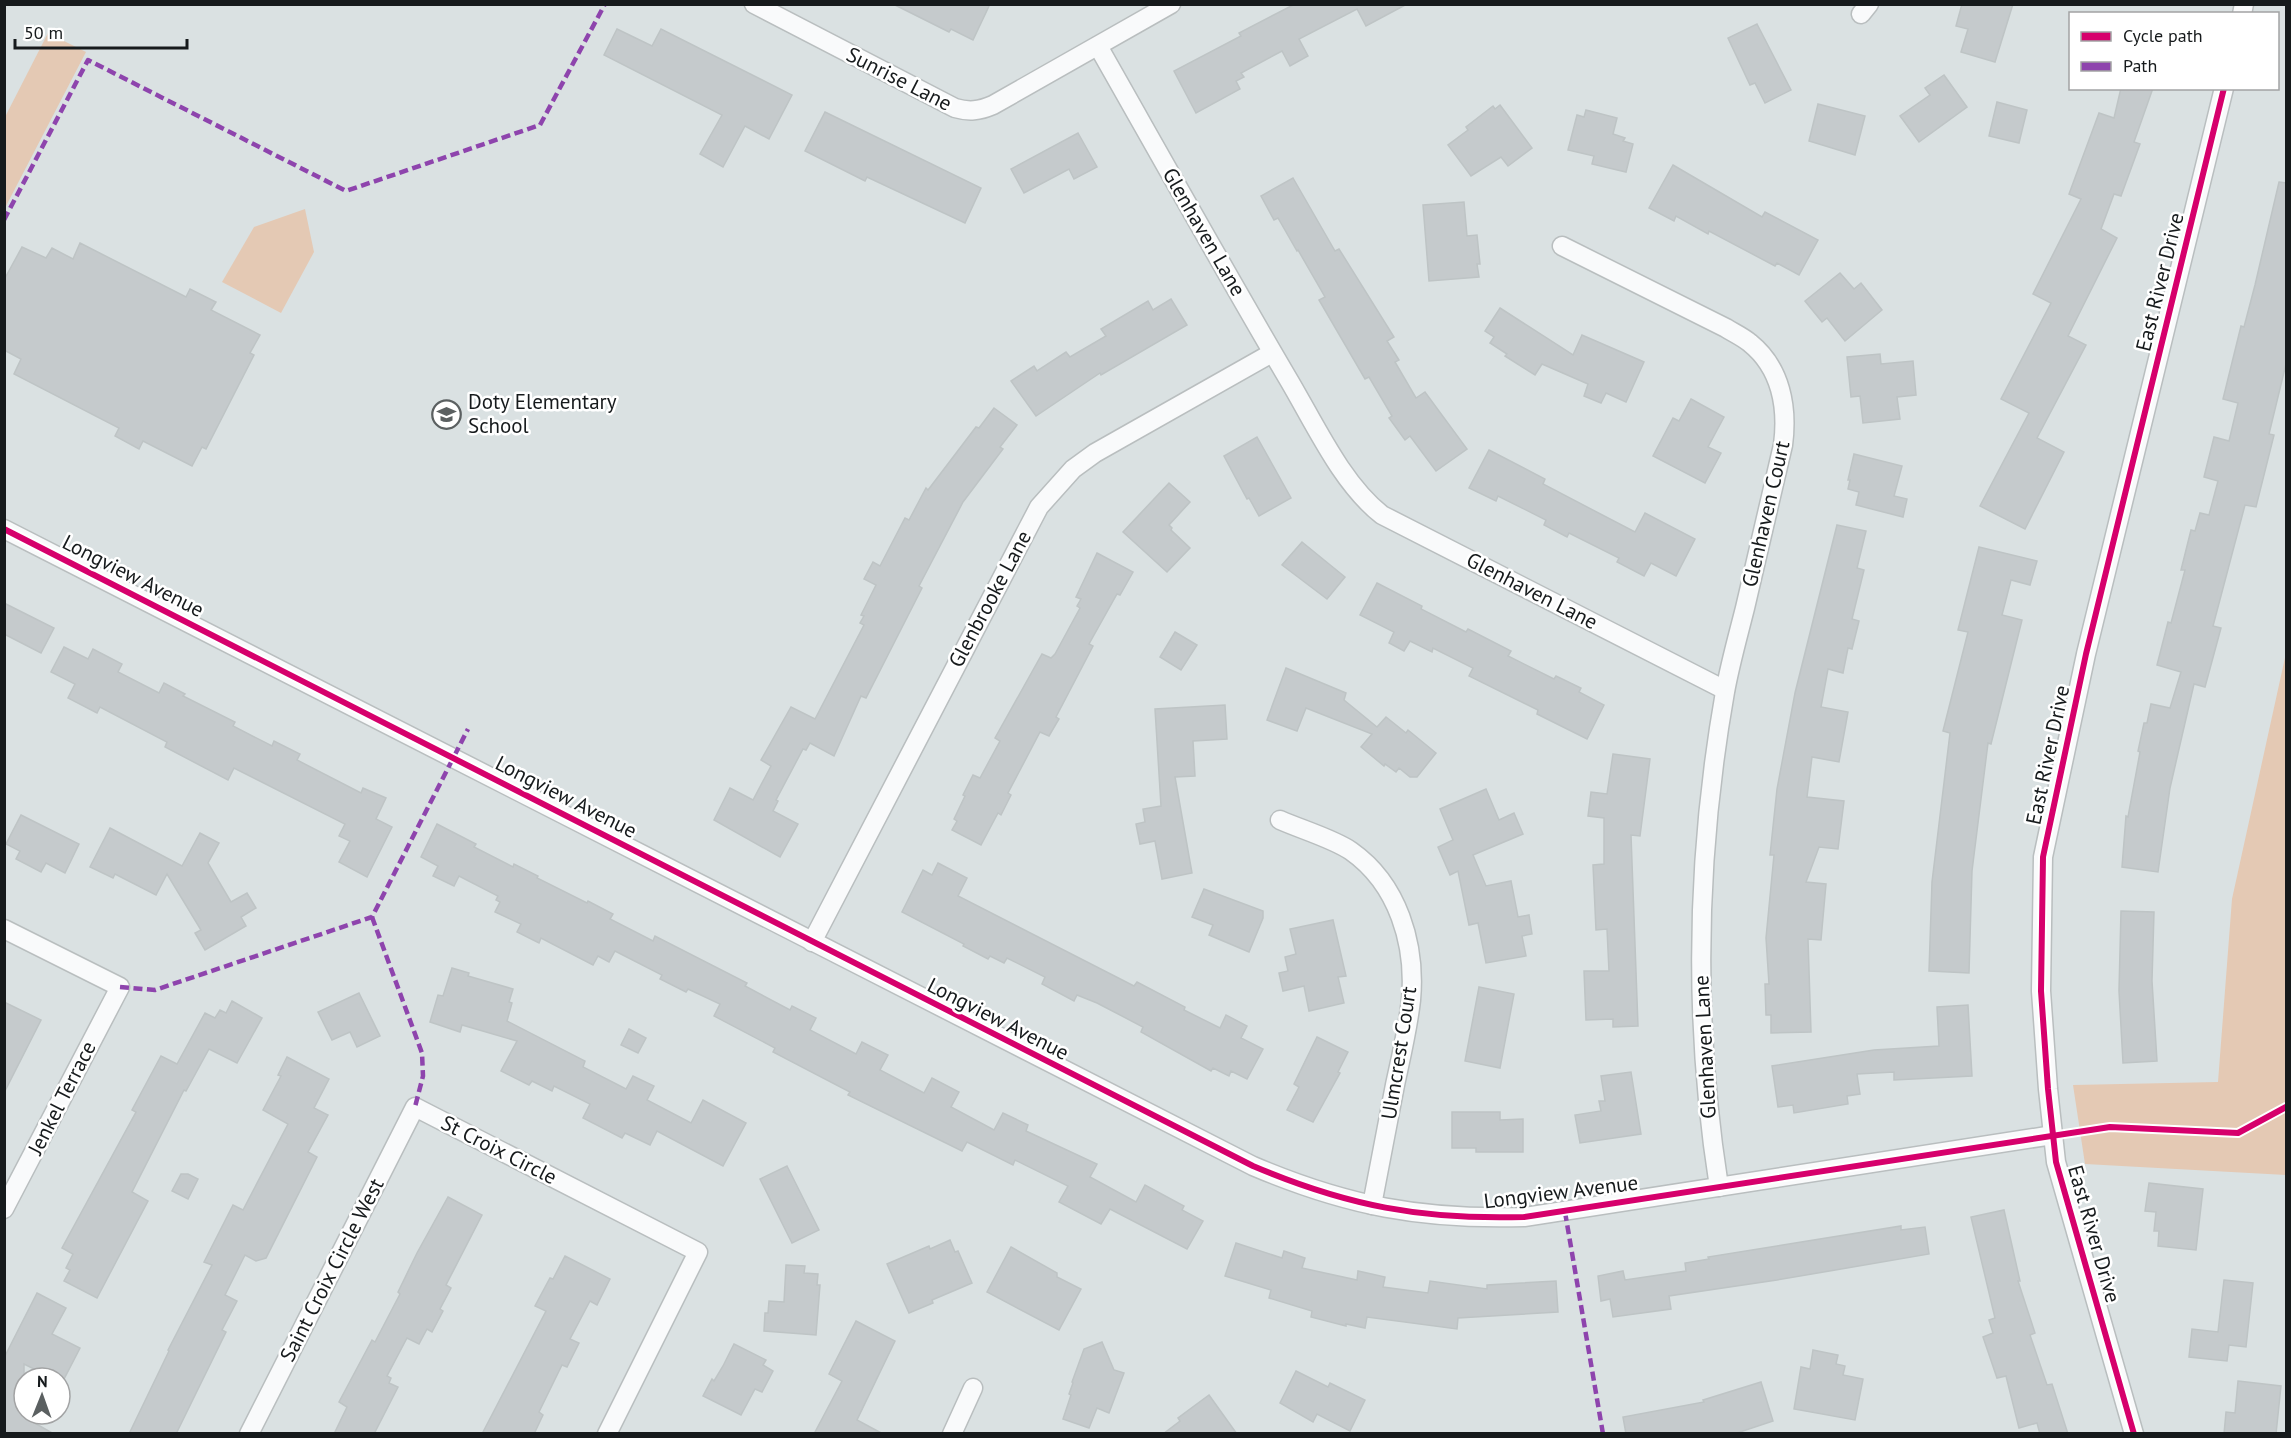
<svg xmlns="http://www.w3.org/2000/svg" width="2291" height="1438" viewBox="0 0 2291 1438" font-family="'PT Sans',sans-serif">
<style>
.green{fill:#e4c9b4}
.building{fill:#c5cacc;stroke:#bec4c5;stroke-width:1.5}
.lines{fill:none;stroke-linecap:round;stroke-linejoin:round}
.street-casing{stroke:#b9bebf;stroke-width:21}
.street{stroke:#f9fafb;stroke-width:18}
.quiet{stroke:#8e44ad;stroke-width:4.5;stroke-dasharray:9 4.5;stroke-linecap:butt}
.cycleway-casing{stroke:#fff;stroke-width:10}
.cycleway{stroke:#d6006c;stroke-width:6}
.labels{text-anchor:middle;stroke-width:5;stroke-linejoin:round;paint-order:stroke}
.street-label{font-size:21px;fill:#161a1c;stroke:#fff}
.poi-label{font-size:21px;fill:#161a1c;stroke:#fff;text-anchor:start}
</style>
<rect width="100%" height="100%" fill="#dae1e2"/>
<g class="green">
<polygon points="48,33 86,52 5,208 5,117"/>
<polygon points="305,209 314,252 281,313 222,282 254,227"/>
<polygon points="2286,653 2286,1175 2085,1164 2073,1085 2218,1082 2232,899"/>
</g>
<g class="building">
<polygon points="893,4 990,4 973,40 951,29 949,32"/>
<polygon points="1295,4 1407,4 1366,26 1357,9 1299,39 1308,56 1290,66 1282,51 1241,73 1244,77 1236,81 1240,89 1196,113 1174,71 1241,36 1239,33"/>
<polygon points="1962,4 2013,4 1995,62 1961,52 1968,29 1956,26"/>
<polygon points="1757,24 1791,90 1765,103 1755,83 1750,85 1728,38"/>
<polygon points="617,29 652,46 661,29 792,95 769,139 745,126 723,167 700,154 722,115 604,55"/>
<polygon points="1944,75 1967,107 1919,142 1900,116 1930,95 1925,88"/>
<polygon points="2121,88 2153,88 2134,142 2140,144 2121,196 2114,194 2101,229 2117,238 2068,336 2086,345 2037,438 2064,452 2025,529 1980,506 2029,413 2001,399 2051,303 2033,294 2081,199 2069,194 2099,113 2114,118"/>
<polygon points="1997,102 2027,110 2019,143 1989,136"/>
<polygon points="1818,104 1865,116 1855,155 1809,141"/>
<polygon points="1500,105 1532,148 1508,166 1501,157 1471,176 1448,145 1468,130 1466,127 1493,106 1495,109"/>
<polygon points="1586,110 1617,118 1613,134 1625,138 1623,141 1633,144 1626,172 1592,164 1594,156 1568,150 1577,115 1584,117"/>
<polygon points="825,112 981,188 965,223 867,177 865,181 805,151"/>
<polygon points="1078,133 1097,167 1074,179 1069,169 1024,193 1011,169"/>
<polygon points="1673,165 1762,217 1765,212 1818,240 1799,275 1777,263 1775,266 1709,231 1708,234 1676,216 1674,221 1649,208"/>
<polygon points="1293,178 1335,251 1339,249 1394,337 1387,341 1399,360 1395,362 1416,398 1425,392 1467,449 1436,471 1410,436 1405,440 1389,418 1392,416 1369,377 1365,379 1319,300 1325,297 1298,250 1297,251 1278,218 1274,220 1261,196"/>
<polygon points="2279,182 2286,183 2286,364 2269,434 2274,435 2256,507 2245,505 2213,626 2221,628 2205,687 2194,684 2170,788 2158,872 2122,867 2126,816 2128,817 2140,752 2138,751 2144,723 2147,723 2151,704 2170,708 2181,672 2157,665 2168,622 2171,623 2185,570 2181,570 2191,530 2195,531 2200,513 2209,515 2218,481 2204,477 2214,437 2229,441 2238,403 2223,399 2241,326 2244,327 2255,285"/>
<polygon points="1464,202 1467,236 1477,235 1480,264 1477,264 1479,277 1429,281 1423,205"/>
<polygon points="80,243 186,297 190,289 216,302 211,310 260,335 250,353 254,355 206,449 202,447 192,466 143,441 139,449 115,436 119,428 14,374 21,359 4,350 4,280 22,247 46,258 52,248 73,259"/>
<polygon points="1840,273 1854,289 1861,283 1882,310 1845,341 1827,318 1822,322 1805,301"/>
<polygon points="1171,299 1187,325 1101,375 1100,373 1036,416 1011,381 1034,366 1037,371 1066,352 1070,357 1106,336 1101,329 1148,301 1153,310"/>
<polygon points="1500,308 1573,355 1582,335 1644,362 1626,402 1606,393 1601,403 1584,396 1588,384 1542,364 1535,375 1505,356 1507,354 1490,343 1494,337 1485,331"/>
<polygon points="1880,354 1881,364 1913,361 1916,395 1897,397 1900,419 1863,423 1860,396 1851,397 1847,357"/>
<polygon points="1691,399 1724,417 1708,447 1721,453 1705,483 1653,456 1673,418 1679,421"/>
<polygon points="994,408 1017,425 1000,447 1003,449 963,502 919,586 922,588 866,698 861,696 834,756 810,743 806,750 803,749 776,800 778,801 773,811 798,824 780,857 714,820 730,788 753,800 771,766 761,760 791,707 815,719 864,625 860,623 864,616 861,615 876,585 864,579 873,562 880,566 905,518 909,520 926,488 928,490 976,427 979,428"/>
<polygon points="1257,437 1291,498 1259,516 1249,498 1247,499 1224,456"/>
<polygon points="1489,450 1545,479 1543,484 1635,532 1645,513 1695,539 1676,576 1651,563 1644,576 1617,562 1619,558 1569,533 1567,537 1544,525 1546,520 1498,496 1496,501 1469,488"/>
<polygon points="1854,454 1902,466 1894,496 1907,499 1903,517 1856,505 1859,492 1848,489 1850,480 1848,480"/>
<polygon points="1169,483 1190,502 1169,525 1172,528 1171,530 1190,548 1167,572 1123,532"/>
<polygon points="1837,525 1866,531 1857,568 1864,570 1852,619 1859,621 1852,649 1848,648 1843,673 1828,669 1821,707 1848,712 1839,762 1812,757 1807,797 1844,801 1838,849 1819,847 1806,882 1826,884 1821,940 1808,939 1811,1032 1771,1033 1771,1015 1766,1015 1765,984 1769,984 1766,938 1774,855 1770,855 1777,789 1795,693"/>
<polygon points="1302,542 1345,577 1327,599 1282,565"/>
<polygon points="1979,547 2037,561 2030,585 2011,580 2002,615 2022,620 1991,744 1988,743 1972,871 1969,973 1929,971 1932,882 1950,733 1943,731 1968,632 1958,630"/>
<polygon points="1097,553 1133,572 1120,595 1117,594 1089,644 1093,646 1056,717 1059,719 1049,736 1040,732 1008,793 1011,795 1001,815 998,813 981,845 952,830 957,821 954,819 965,796 963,795 973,775 980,778 1000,741 995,738 1042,654 1051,658 1055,654 1080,608 1077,606 1081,599 1076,597"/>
<polygon points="1377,583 1422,606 1421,609 1466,632 1468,629 1511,651 1508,656 1554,679 1556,676 1581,688 1579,692 1604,705 1587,739 1537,714 1538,710 1469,676 1473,668 1433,648 1432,652 1410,641 1404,651 1389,643 1394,632 1360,615"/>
<polygon points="4,603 54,628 41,653 4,634"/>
<polygon points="1175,632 1197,645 1181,670 1160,657"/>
<polygon points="64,647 88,659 93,649 122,664 118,672 159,693 164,683 185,694 183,696 235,722 233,726 272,746 274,741 300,754 297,760 361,793 363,788 386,798 376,819 392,827 367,877 339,862 350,841 339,836 345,824 234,768 228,780 165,747 167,742 100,707 97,713 68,698 75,684 51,672"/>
<polygon points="1286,668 1346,693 1344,700 1377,727 1386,717 1406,733 1408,730 1436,753 1417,777 1410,777 1399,768 1396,772 1385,764 1384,766 1361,747 1372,734 1306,708 1297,731 1267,720"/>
<polygon points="1225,705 1227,739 1193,741 1195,776 1175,777 1192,873 1162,879 1155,841 1140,844 1136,824 1145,822 1143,809 1161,806 1155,709"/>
<polygon points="1613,754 1650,759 1640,836 1631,835 1638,1026 1613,1027 1613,1019 1586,1020 1584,971 1609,971 1607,929 1596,930 1593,865 1604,864 1604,818 1588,816 1591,792 1607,794"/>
<polygon points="1486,789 1499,820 1514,813 1523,834 1473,855 1486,886 1511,881 1518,917 1529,915 1532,934 1522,936 1526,956 1486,963 1478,923 1469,925 1458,871 1450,875 1438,847 1453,840 1440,809"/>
<polygon points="21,815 79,844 65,873 46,863 41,872 16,859 20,851 6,844"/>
<polygon points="437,824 476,844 474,847 513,867 514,864 538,876 537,878 587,903 588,901 613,914 610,919 653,941 655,936 747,983 745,986 790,1010 792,1006 816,1018 810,1030 856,1054 862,1042 888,1055 880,1070 924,1093 932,1078 959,1092 951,1107 994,1130 1003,1113 1028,1125 1026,1131 1097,1164 1090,1177 1136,1202 1145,1185 1184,1206 1182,1210 1203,1221 1187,1249 1110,1209 1101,1224 1059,1202 1068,1186 1015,1160 1013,1165 967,1142 962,1151 848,1095 850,1092 773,1052 775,1048 714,1016 720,1004 688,989 686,992 660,979 662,975 615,951 609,962 598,956 593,965 541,938 539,943 517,932 521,924 495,912 500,902 496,900 498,896 459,876 454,886 433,876 438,866 421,857"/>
<polygon points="110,828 182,866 200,833 219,843 208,863 231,902 247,893 256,908 241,917 246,926 205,950 195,933 201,930 167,874 156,895 115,874 113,878 90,867"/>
<polygon points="938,863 967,878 958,896 1134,986 1137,982 1185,1007 1184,1010 1220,1028 1226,1015 1247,1026 1241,1038 1263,1049 1247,1079 1231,1071 1229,1076 1213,1068 1211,1071 1141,1032 1143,1027 1097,1003 1077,995 1074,1001 1042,984 1045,977 1007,958 1004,963 990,956 988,959 963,946 964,944 902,912 923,870 932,875"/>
<polygon points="1204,889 1263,911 1263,918 1249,952 1209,935 1213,925 1192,917"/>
<polygon points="2121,911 2154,912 2152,981 2157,1061 2123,1063 2119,991"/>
<polygon points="1333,920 1346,976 1338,977 1344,1003 1309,1011 1304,986 1283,991 1279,973 1288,971 1285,957 1296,954 1290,929"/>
<polygon points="452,968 469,973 468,976 513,989 509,1002 512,1003 507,1021 585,1061 583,1067 626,1089 633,1076 654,1086 647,1100 691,1123 703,1100 746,1123 723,1166 657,1131 650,1145 625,1133 622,1138 583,1118 590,1104 554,1086 552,1091 532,1081 529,1085 501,1071 517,1041 462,1025 460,1032 430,1022 438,995 443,996"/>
<polygon points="1479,987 1514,994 1500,1068 1465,1061"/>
<polygon points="359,993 380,1036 357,1047 350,1032 332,1040 318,1012"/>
<polygon points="232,1001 262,1018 237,1063 209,1049 186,1091 184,1090 132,1192 148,1201 97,1298 64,1281 70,1270 66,1268 73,1254 62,1248 136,1112 132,1110 161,1056 177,1064 205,1013 215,1018 220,1010 226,1013"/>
<polygon points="4,1002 41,1020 4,1093"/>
<polygon points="1968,1005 1972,1076 1894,1080 1894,1072 1857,1074 1860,1094 1847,1096 1848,1104 1794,1113 1793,1105 1778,1107 1772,1066 1874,1050 1939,1046 1937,1007"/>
<polygon points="629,1029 646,1038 638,1053 621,1045"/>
<polygon points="1317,1037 1348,1052 1338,1072 1340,1073 1313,1122 1287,1110 1299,1087 1294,1084"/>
<polygon points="287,1057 329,1079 314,1108 328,1115 308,1152 317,1157 266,1258 256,1261 245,1255 225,1295 237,1301 222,1330 226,1332 176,1434 129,1434 169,1351 168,1350 212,1265 204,1262 233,1205 243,1210 288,1124 263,1110 281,1076 278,1075"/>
<polygon points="1631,1072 1641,1134 1580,1143 1575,1115 1601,1111 1599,1101 1605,1101 1601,1076"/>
<polygon points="1452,1112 1500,1112 1500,1120 1523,1119 1523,1152 1476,1152 1476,1148 1452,1148"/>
<polygon points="787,1166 819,1230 792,1243 760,1179"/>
<polygon points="181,1174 188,1174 198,1179 188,1199 172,1191"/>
<polygon points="2149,1183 2203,1189 2196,1250 2158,1246 2159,1231 2154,1231 2156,1212 2145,1211"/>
<polygon points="448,1197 482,1215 446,1285 451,1288 440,1309 443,1311 432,1332 427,1329 419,1344 407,1338 387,1376 391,1378 389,1383 398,1387 374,1434 334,1434 347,1407 339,1402 372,1340 375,1342 400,1294 398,1292 417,1253"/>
<polygon points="2004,1210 2020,1281 2018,1281 2035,1333 2030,1335 2047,1385 2052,1384 2068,1434 2040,1434 2037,1423 2019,1428 2006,1376 1997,1378 1983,1337 1993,1333 1989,1320 1995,1318 1971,1217"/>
<polygon points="1901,1226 1901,1230 1925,1227 1929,1254 1777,1280 1669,1296 1671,1309 1613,1317 1610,1299 1601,1301 1598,1276 1623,1271 1625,1280 1686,1271 1685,1263 1709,1259 1708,1257"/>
<polygon points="950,1240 955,1252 958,1251 972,1283 932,1300 933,1303 909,1313 887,1264 929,1246 930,1249"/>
<polygon points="1236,1243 1282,1258 1284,1251 1305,1258 1302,1268 1357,1280 1358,1271 1385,1277 1383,1287 1428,1293 1430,1281 1487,1289 1487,1285 1556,1281 1558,1312 1458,1318 1457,1329 1367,1317 1365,1328 1346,1324 1346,1326 1311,1317 1312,1311 1269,1298 1271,1290 1225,1276"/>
<polygon points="1011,1247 1057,1273 1057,1277 1081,1289 1059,1330 987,1292"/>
<polygon points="565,1256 610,1279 597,1305 590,1301 570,1339 579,1343 567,1367 562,1365 539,1412 543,1415 534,1434 482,1434 546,1311 535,1306 550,1278 553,1279"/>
<polygon points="786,1265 805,1266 804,1273 818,1274 817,1285 820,1285 816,1335 764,1331 765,1313 768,1313 769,1301 784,1302"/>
<polygon points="2224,1280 2253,1283 2246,1347 2229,1345 2227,1361 2189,1357 2192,1329 2218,1332"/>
<polygon points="37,1293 66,1308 52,1334 80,1348 62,1383 60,1378 52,1378 24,1364 24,1417 54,1434 4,1434 4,1358"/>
<polygon points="856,1321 895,1341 857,1420 883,1434 814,1434 842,1381 829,1374"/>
<polygon points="1102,1342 1114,1370 1124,1373 1109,1413 1097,1408 1089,1428 1063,1419 1071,1395 1069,1394 1073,1383 1072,1382 1084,1349"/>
<polygon points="734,1344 766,1360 763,1365 773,1371 762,1392 755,1389 741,1415 703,1396 712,1379 714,1381 723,1366"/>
<polygon points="1813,1350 1838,1355 1836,1364 1845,1366 1843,1375 1863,1379 1855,1420 1794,1409 1801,1367 1810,1369"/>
<polygon points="1296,1371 1328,1387 1330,1383 1365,1400 1350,1431 1317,1414 1313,1422 1280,1403"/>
<polygon points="2238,1381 2281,1386 2276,1434 2224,1434 2226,1412 2235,1413"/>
<polygon points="1761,1382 1773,1421 1734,1434 1626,1434 1623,1417 1704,1402 1703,1400"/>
<polygon points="1209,1395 1237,1434 1163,1434 1180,1421 1178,1418"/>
</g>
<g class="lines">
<defs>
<g id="street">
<path d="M754,4L955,108C969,112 979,111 993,105L1171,4"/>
<polyline points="1861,14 1869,4"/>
<polyline points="2242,14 2244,4"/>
<path d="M1098,46C1161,157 1223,268 1287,377C1314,422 1341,483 1382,515L1725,690"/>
<path d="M1562,246L1726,328C1734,333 1743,337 1750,343C1781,368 1788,407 1783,445C1770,499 1758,554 1745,608C1738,636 1730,664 1725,692C1696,856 1693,1022 1719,1187"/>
<path d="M4,529L1253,1166C1347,1206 1422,1220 1524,1217L2053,1135"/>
<path d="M1280,820C1300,829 1334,839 1351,851C1398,884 1416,944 1411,1000C1408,1028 1401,1057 1395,1085C1387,1125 1380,1165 1372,1205"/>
<polyline points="4,929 120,987 4,1209"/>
<polyline points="812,942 1039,507 1073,469 1095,453 1272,353"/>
<polyline points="249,1434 415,1107 698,1252 607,1434"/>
<polyline points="952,1434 973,1388"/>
<polyline points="2134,1434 2056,1162 2048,1089 2041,991 2043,857 2086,654 2224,88"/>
</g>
</defs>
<use href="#street" class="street-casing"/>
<use href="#street" class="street"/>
<g class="quiet">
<polyline points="4,220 88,60 346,191 540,125 605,4"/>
<polyline points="372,917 422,1053 423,1076 415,1107"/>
<polyline points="120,987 155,990 372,917 468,729"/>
<polyline points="1565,1212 1603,1434"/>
</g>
<defs>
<g id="cycleway">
<path d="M4,529L1253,1166C1347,1206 1422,1220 1524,1217L2110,1127L2238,1133L2286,1107"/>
<polyline points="2134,1434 2056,1162 2048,1089 2041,991 2043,857 2086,654 2224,88"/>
</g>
</defs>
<use href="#cycleway" class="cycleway-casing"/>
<use href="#cycleway" class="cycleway"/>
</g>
<defs>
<symbol id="school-ring" viewBox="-11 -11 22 22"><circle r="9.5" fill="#fff" stroke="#5b6061" stroke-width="1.5"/><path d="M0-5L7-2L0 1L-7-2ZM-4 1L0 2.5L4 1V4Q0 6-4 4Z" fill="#5b6061"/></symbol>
</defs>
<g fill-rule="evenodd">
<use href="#school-ring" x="430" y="398" width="33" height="33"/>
</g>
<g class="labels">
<g class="street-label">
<text transform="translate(899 79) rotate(27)" y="7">Sunrise Lane</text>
<text transform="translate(1204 232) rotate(60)" y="7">Glenhaven Lane</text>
<text transform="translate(2160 282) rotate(-76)" y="7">East River Drive</text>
<text transform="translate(1766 514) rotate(-77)" y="7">Glenhaven Court</text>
<text transform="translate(133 576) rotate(27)" y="7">Longview Avenue</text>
<text transform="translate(1532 591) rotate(27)" y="7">Glenhaven Lane</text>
<text transform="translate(990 599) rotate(-62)" y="7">Glenbrooke Lane</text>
<text transform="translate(2048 755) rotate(-78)" y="7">East River Drive</text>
<text transform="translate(566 797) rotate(27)" y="7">Longview Avenue</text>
<text transform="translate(998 1019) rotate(27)" y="7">Longview Avenue</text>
<text transform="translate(1705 1047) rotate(-93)" y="7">Glenhaven Lane</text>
<text transform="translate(1399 1053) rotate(-81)" y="7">Ulmcrest Court</text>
<text transform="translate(62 1098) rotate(-63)" y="7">Jenkel Terrace</text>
<text transform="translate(499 1150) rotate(27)" y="7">St Croix Circle</text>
<text transform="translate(1561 1192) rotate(-7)" y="7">Longview Avenue</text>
<text transform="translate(2094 1234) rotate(74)" y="7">East River Drive</text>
<text transform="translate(332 1270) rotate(-63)" y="7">Saint Croix Circle West</text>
</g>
<g class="poi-label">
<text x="468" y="409">Doty Elementary<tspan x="468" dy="24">School</tspan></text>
</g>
</g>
<rect width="2291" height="1438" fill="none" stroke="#161a1c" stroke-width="12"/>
<rect x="2069" y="12" width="210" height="78" fill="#ffffff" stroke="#a2a3a4" stroke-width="1.5"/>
<rect x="2081" y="32" width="30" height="9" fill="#d6006c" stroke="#a2a3a4" stroke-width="1.5"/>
<text x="2123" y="42" font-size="18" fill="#161a1c">Cycle path</text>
<rect x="2081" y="62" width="30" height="9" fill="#8e44ad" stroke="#a2a3a4" stroke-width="1.5"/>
<text x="2123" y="72" font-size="18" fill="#161a1c">Path</text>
<g transform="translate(42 1396) rotate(1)"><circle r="28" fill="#ffffff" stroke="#a2a3a4" stroke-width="1.5"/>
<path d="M0-4.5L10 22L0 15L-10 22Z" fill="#5b6061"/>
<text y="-9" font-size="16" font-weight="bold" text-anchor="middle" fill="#161a1c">N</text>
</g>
<path d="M15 39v9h172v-9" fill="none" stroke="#161a1c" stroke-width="3"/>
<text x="24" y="39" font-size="18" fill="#161a1c" stroke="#ffffff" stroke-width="4.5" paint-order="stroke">50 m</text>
</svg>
